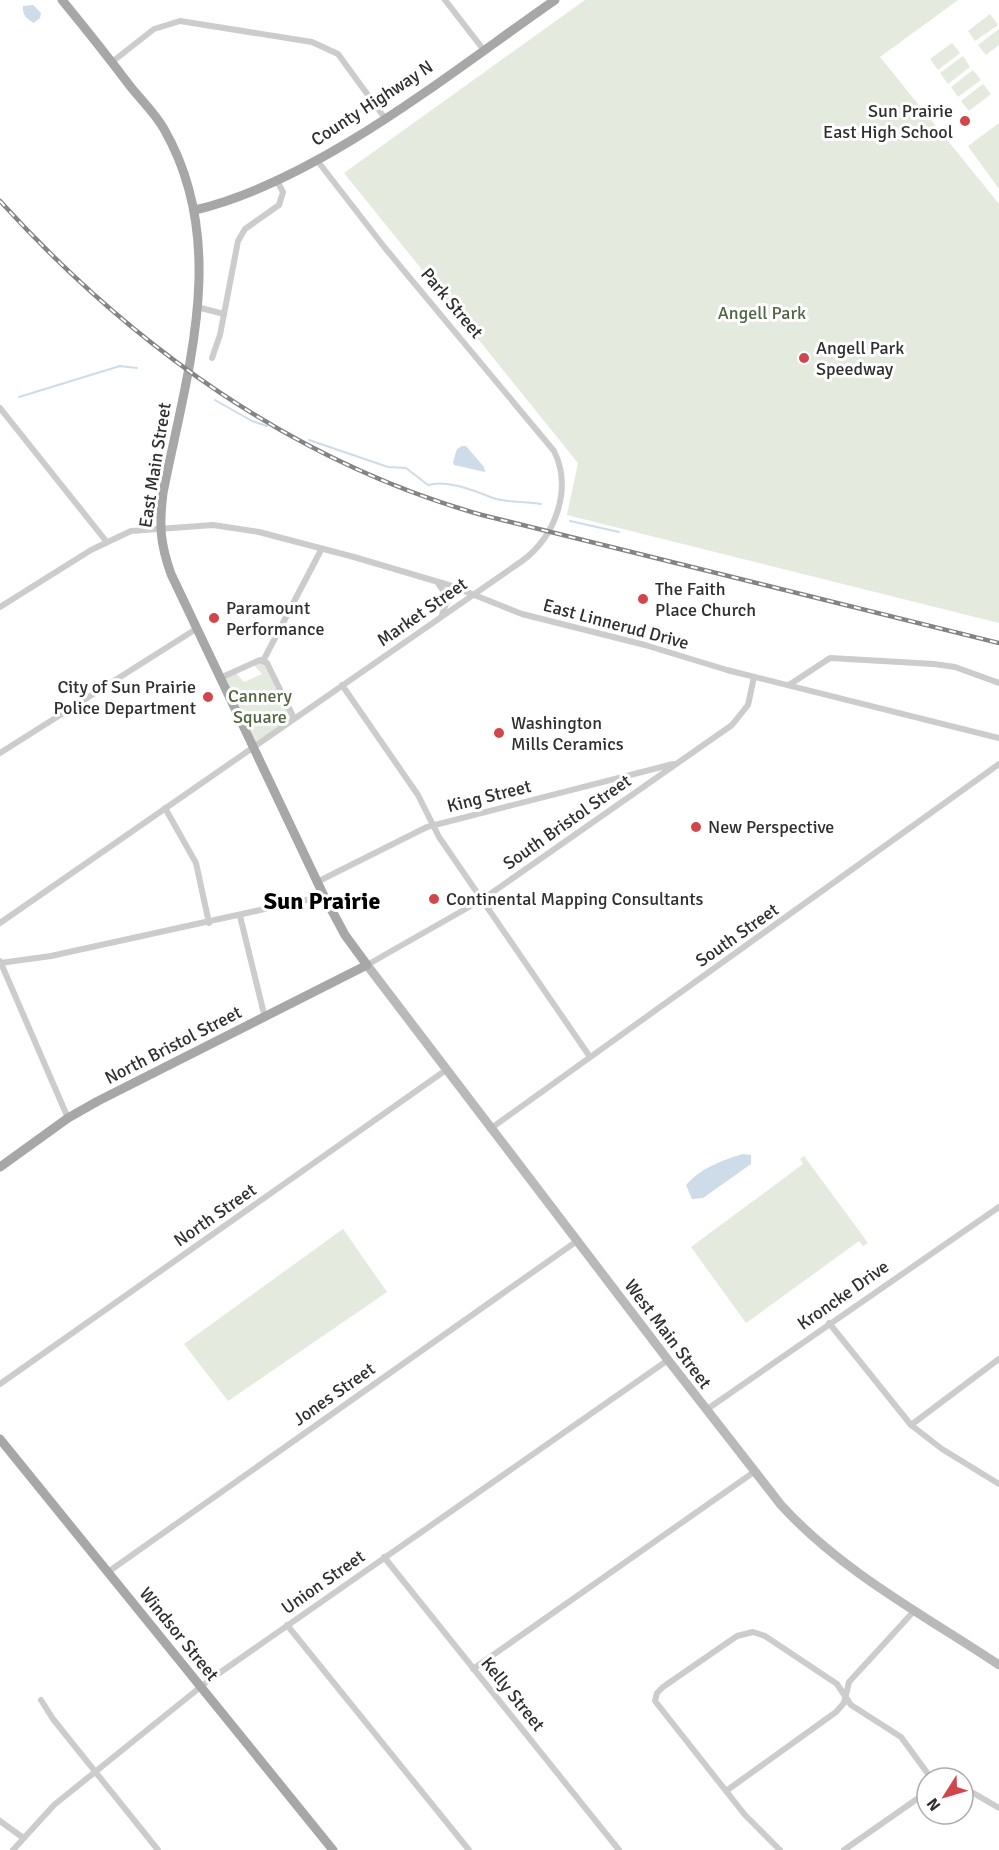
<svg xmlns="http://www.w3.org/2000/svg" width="999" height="1850" viewBox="0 0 999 1850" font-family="Signika,sans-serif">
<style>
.green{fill:#e4eade}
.water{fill:#cddce8}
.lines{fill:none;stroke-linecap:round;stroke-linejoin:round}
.stream{stroke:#cddce8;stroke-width:2}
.street{stroke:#ccc;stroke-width:6}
.secondary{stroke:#b9b9b9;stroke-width:9}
.primary{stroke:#a7a7a7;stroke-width:9}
.rail-casing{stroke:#848484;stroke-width:4.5}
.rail{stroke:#fff;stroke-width:2;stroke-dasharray:7;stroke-linecap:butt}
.poi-dot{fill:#d1464b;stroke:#fff;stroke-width:2}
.labels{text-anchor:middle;stroke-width:6;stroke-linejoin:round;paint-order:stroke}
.street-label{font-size:18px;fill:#2f2f2f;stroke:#fff}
.poi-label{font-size:18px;fill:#2f2f2f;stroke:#fff;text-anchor:start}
.park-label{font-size:18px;fill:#516641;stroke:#fff}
.district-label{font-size:24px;font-weight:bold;fill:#000;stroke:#fff}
</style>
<rect width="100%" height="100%" fill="#fff"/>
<g class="green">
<polygon points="585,0 958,0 880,57 999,204 999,623 567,515 578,463 344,173"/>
<polygon points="990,14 998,25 975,41 968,31"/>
<polygon points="999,29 999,45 986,55 978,45"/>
<polygon points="952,43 960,53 938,70 930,59"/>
<polygon points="963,56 970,67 948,84 940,73"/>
<polygon points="973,70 981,80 958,97 951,87"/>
<polygon points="983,84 991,94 969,111 961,101"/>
<polygon points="999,123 999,189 968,146"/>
<polygon points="263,661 294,718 253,748 220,678 234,671 244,682 262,674 252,663"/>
<polygon points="804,1156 868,1243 863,1246 859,1241 746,1323 691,1247 803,1164 800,1159"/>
<polygon points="343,1229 387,1292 228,1401 184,1344"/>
</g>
<g class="water">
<path d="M33,5L41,13L40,18L34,23C27,19 22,15 23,6Z"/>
<polygon points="462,446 466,446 484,467 485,472 454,465 453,462 457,449"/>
<path d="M743,1154L751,1155V1164L703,1198L692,1199L686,1185C701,1168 722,1160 743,1154Z"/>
</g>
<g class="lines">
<g class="stream">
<polyline points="19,397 120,366 137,368"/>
<polyline points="215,400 252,421 267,426"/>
<path d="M309,440L388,467L406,468L428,485C447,479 475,491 493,498C507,503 526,501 541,504"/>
<polyline points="570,521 619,532"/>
</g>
<g class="street">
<polyline points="445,0 483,49"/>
<polyline points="112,62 154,29 180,21 312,42 338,54 384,117"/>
<polyline points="197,307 224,314"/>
<polyline points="212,358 220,335 238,241 245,229 279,205 283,192 276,179"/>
<polyline points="0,408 106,541"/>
<polyline points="438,583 448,598 442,615"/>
<polyline points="0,607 91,550 131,531 213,525 259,532 354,557 452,586 522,614 645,645 727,670 999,738"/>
<polyline points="263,661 321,550"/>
<polyline points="220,678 260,660 267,663 294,718"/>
<polyline points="342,685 418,795 439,837 590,1057"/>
<polyline points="789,685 830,658 934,664 955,667 999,683"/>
<polyline points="0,753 196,629"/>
<polyline points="165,808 196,863 209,923"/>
<polyline points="317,882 427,827 673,764"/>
<polyline points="240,916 265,1018"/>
<path d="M0,923L522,561C555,537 573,489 554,451L385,248L316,159"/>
<polyline points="0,961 68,1118"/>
<polyline points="0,963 51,956 324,896"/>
<polyline points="367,965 483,899 732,725 748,705 754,677"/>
<polyline points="490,1129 999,764"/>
<polyline points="829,1323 911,1425 942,1449 999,1484"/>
<polyline points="0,1384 446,1070"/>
<polyline points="706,1410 999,1207"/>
<polyline points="911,1425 999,1359"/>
<polyline points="384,1557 619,1850"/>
<polyline points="108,1572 577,1241"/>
<polyline points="287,1625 469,1850"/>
<polyline points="473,1669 754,1472"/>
<polyline points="41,1700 53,1719 158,1850"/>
<polyline points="963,1787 999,1808"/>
<polyline points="726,1791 836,1712 844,1703 849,1682 915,1610"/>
<polyline points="0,1821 22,1837"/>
<polyline points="13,1850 54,1805 208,1681 668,1360"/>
<polyline points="780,1850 745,1815 655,1701 657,1693 663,1687 737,1636 753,1632 765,1636 837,1684 851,1705 901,1737 931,1778"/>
<polyline points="844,1850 927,1792"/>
</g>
<path class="secondary" d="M367,965L668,1360L781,1505C842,1572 924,1615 999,1665"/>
<g class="primary">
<path d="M195,210C318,181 451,72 555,0"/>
<path d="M0,1167L68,1118L98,1101L367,965L345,935L324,896L171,574C160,543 159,526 163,493C187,371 230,244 164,129C155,113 141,100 130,86C108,57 85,28 62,0"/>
<polyline points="0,1439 333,1850"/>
</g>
<defs>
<path id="rail" d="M0,201C131,345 293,462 482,515L999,643"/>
</defs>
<use href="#rail" class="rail-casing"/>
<use href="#rail" class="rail"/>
</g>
<g class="poi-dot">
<circle cx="965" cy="121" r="6"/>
<circle cx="804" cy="358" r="6"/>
<circle cx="643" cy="599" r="6"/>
<circle cx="214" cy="618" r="6"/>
<circle cx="208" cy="697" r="6"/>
<circle cx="499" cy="733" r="6"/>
<circle cx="696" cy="827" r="6"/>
<circle cx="434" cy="899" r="6"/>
</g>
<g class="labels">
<g class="street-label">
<text transform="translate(372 103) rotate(-33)" y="6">County Highway N</text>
<text transform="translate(452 303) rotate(50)" y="6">Park Street</text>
<text transform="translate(155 465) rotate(-81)" y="6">East Main Street</text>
<text transform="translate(422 612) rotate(-35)" y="6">Market Street</text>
<text transform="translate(616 624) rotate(15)" y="6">East Linnerud Drive</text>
<text transform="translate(489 796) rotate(-14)" y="6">King Street</text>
<text transform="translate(567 822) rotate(-35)" y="6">South Bristol Street</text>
<text transform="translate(737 935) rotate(-35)" y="6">South Street</text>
<text transform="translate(173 1045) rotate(-27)" y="6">North Bristol Street</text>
<text transform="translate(215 1215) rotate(-35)" y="6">North Street</text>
<text transform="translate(843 1295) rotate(-35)" y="6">Kroncke Drive</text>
<text transform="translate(668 1334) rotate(53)" y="6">West Main Street</text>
<text transform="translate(334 1394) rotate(-35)" y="6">Jones Street</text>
<text transform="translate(323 1582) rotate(-35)" y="6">Union Street</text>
<text transform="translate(179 1634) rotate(51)" y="6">Windsor Street</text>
<text transform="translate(513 1694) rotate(51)" y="6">Kelly Street</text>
</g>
<g class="poi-label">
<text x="953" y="117" text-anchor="end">Sun Prairie<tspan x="953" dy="21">East High School</tspan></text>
<text x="816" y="354">Angell Park<tspan x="816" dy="21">Speedway</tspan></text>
<text x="655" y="595">The Faith<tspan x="655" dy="21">Place Church</tspan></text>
<text x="226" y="614">Paramount<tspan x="226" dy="21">Performance</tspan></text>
<text x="196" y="693" text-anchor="end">City of Sun Prairie<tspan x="196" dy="21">Police Department</tspan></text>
<text x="511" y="729">Washington<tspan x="511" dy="21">Mills Ceramics</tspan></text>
<text x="708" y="833">New Perspective</text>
<text x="446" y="905">Continental Mapping Consultants</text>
</g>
<g class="park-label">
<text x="762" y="319">Angell Park</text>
<text x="260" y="702">Cannery<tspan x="260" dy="21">Square</tspan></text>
</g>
<g class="district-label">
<text x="322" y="909">Sun Prairie</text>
</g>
</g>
<g transform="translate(945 1796) rotate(233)"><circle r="28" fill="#ffffff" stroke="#acacac" stroke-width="1.5"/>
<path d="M0-4.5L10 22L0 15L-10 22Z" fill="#d1464b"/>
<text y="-9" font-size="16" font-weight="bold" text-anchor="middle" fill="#2f2f2f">N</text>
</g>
</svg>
